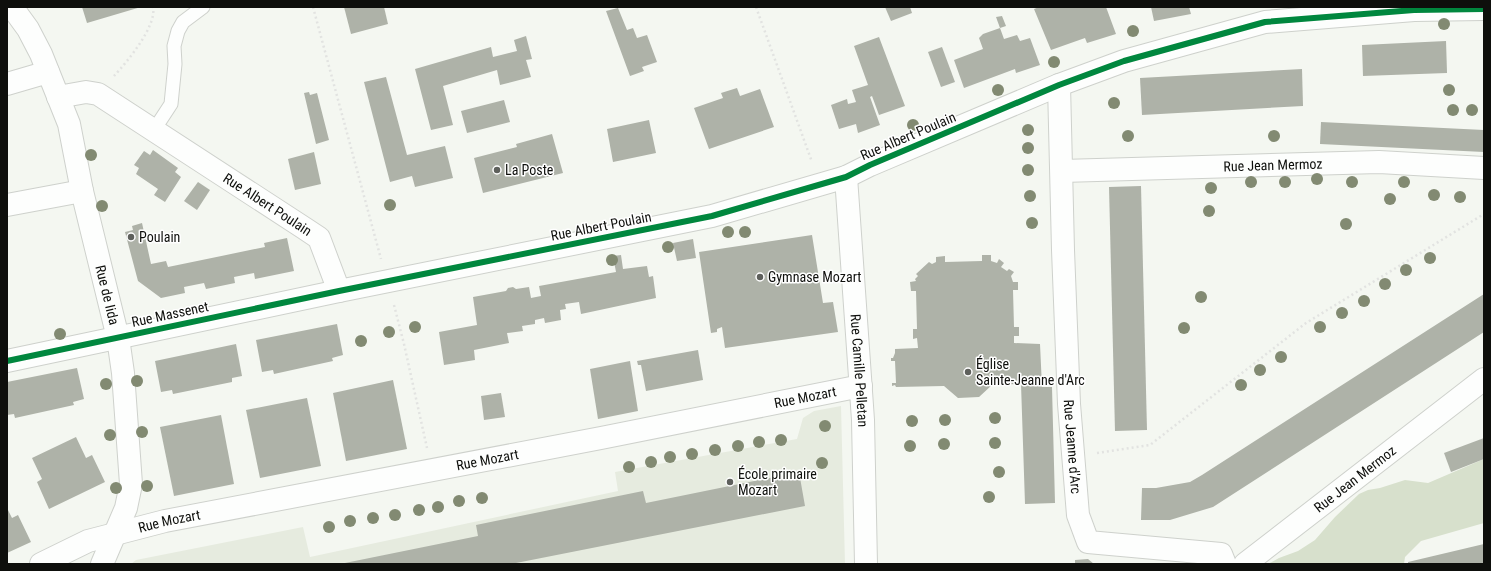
<svg xmlns="http://www.w3.org/2000/svg" width="1491" height="571" viewBox="0 0 1491 571" font-family="'Roboto Condensed',sans-serif">
<style>
.built{fill:#e6ebdf}
.forest{fill:#d7e0cc}
.building{fill:#aeb2a8}
.lines{fill:none;stroke-linecap:round;stroke-linejoin:round}
.service-casing{stroke:#ced1cc;stroke-width:15}
.minor-casing{stroke:#ced1cc;stroke-width:24}
.path{stroke:#e2e3e1;stroke-width:2.5;stroke-dasharray:2 3;stroke-linecap:butt}
.service{stroke:#fdfefd;stroke-width:13}
.minor{stroke:#fdfefd;stroke-width:22}
.cycleway-casing{stroke:#fff;stroke-width:8}
.cycleway{stroke:#00873e;stroke-width:6}
.tree{fill:#828a72}
.poi-dot{fill:#5e605c;stroke:#fff;stroke-width:1.5}
.labels{text-anchor:middle;stroke-width:3;stroke-linejoin:round;paint-order:stroke}
.street-label{font-size:14px;fill:#0e0f0c;stroke:#fff}
.poi-label{font-size:14px;fill:#0e0f0c;stroke:#fff;text-anchor:start}
</style>
<rect width="100%" height="100%" fill="#f4f7f1"/>
<polygon class="built" points="841,406 845,564 131,564 136,560 303,527 310,557 618,491 615,472 797,439 803,418 814,411"/>
<polygon class="forest" points="1484,459 1484,523 1421,541 1405,557 1404,564 1268,564 1279,558 1298,551 1315,540 1335,517 1359,494 1368,490 1380,488 1405,480 1428,483"/>
<g class="building">
<polygon points="82,7 141,7 87,23"/>
<polygon points="344,7 384,7 388,24 351,34"/>
<polygon points="885,7 910,7 912,13 891,21"/>
<polygon points="1039,7 1106,7 1116,34 1087,43 1085,38 1051,50 1034,9"/>
<polygon points="1151,7 1189,7 1191,14 1154,21"/>
<polygon points="618,8 627,30 633,28 637,38 647,35 657,62 642,67 644,71 630,76 606,11"/>
<polygon points="1002,16 1006,26 1000,28 996,17"/>
<polygon points="1000,28 1004,39 1017,35 1020,41 1030,38 1040,65 1016,73 1015,69 964,88 954,60 983,49 979,38 983,34"/>
<polygon points="526,36 532,59 526,60 531,77 500,85 497,70 443,86 453,125 431,130 415,69 491,47 493,57 517,51 514,40"/>
<polygon points="879,37 905,106 879,115 872,96 870,97 880,125 858,133 856,124 839,129 831,105 847,99 848,104 856,102 852,90 868,85 854,46"/>
<polygon points="1446,41 1447,73 1363,76 1362,45"/>
<polygon points="942,47 955,82 941,87 928,52"/>
<polygon points="1302,69 1303,106 1142,115 1140,78"/>
<polygon points="386,77 407,155 445,146 453,178 415,187 412,176 390,182 364,82"/>
<polygon points="737,88 740,96 760,89 774,127 709,149 694,108 723,98 721,93"/>
<polygon points="309,92 310,95 317,93 329,140 316,144 304,93"/>
<polygon points="504,100 510,122 467,133 461,111"/>
<polygon points="649,120 656,153 613,162 607,129"/>
<polygon points="1321,122 1484,130 1484,152 1320,144"/>
<polygon points="552,134 563,173 483,193 474,158 517,147 516,144"/>
<polygon points="153,150 178,168 175,172 181,177 165,202 154,195 158,189 136,174 139,168 134,165 144,151 150,155"/>
<polygon points="314,152 321,184 295,190 288,159"/>
<polygon points="198,182 210,190 197,210 184,201"/>
<polygon points="1141,186 1147,430 1115,431 1109,187"/>
<polygon points="142,223 151,264 166,261 168,267 265,247 264,243 287,238 294,271 255,279 254,273 234,277 235,283 206,289 204,283 184,287 185,293 161,298 138,281 125,232 133,230 132,226"/>
<polygon points="812,235 823,303 833,302 838,332 725,348 722,327 717,329 717,332 711,333 699,252"/>
<polygon points="693,239 696,258 677,261 673,243"/>
<polygon points="621,255 623,269 647,266 649,277 653,276 656,298 581,314 579,302 565,304 566,309 560,310 561,320 545,323 544,318 535,320 535,324 522,326 523,331 507,333 509,343 474,350 475,360 444,365 439,332 477,325 473,297 506,291 508,288 513,287 516,289 529,287 531,298 541,296 539,286 616,272 613,256"/>
<polygon points="982,255 991,255 991,261 997,263 999,259 1004,263 1001,267 1007,271 1009,269 1014,272 1011,276 1013,282 1018,282 1018,290 1013,290 1014,327 1019,327 1019,336 1014,336 1014,343 1040,344 1042,387 1052,387 1055,503 1025,504 1021,384 992,385 979,397 958,398 944,386 896,387 895,385 892,386 892,383 896,383 895,361 891,361 891,358 893,358 895,353 895,349 918,348 917,338 913,339 913,329 917,329 916,291 911,291 910,282 916,281 915,279 918,276 916,274 929,262 932,264 936,262 936,257 945,256 945,262 982,261"/>
<polygon points="1484,294 1484,332 1213,507 1170,520 1141,520 1142,488 1156,488 1190,482 1202,475"/>
<polygon points="337,324 343,355 332,358 333,361 274,374 273,370 262,372 256,340"/>
<polygon points="236,344 242,376 232,378 232,382 173,394 172,390 161,392 155,361"/>
<polygon points="698,350 703,380 646,391 641,365 638,365 637,361"/>
<polygon points="630,361 638,411 598,419 590,369"/>
<polygon points="77,368 84,399 73,402 74,405 15,418 14,414 7,415 7,382"/>
<polygon points="393,380 407,449 346,461 333,393"/>
<polygon points="501,393 505,417 484,420 481,396"/>
<polygon points="307,398 321,466 260,478 246,410"/>
<polygon points="221,415 234,484 174,496 160,427"/>
<polygon points="76,437 86,458 92,455 105,482 49,509 37,482 42,479 32,458"/>
<polygon points="1484,438 1484,459 1451,472 1444,453"/>
<polygon points="799,472 805,506 511,564 340,564 478,536 476,525 643,491 646,503"/>
<polygon points="7,508 12,518 18,515 31,542 7,553"/>
<polygon points="1484,544 1484,564 1408,564 1408,562"/>
<polygon points="1088,559 1094,564 1075,564 1075,560"/>
</g>
<g class="lines">
<defs>
<polyline id="service" points="154,130 171,104 175,64 174,46 178,31 183,22 203,7"/>
<g id="minor">
<path id="s1" d="M12,7L28,29L41,54L69,124L82,191L118,338L123,373L131,484L126,508L102,564"/>
<polyline points="7,84 48,72"/>
<path id="s2" d="M1059,85L1063,250L1069,404L1078,515L1088,542L1221,554L1225,564"/>
<path id="s3" d="M58,97L86,92L98,94L304,228L319,238L339,291"/>
<path id="s4" d="M1062,171L1379,162L1484,168"/>
<path id="s5" d="M846,177L863,420L866,564"/>
<polyline points="7,205 82,191"/>
<polyline points="7,361 339,291 712,216 846,177 870,165 1059,85 1124,61 1265,22 1414,10 1484,9"/>
<path id="s6" d="M41,564L88,541L165,521L601,438L861,386"/>
<path id="s7" d="M1245,564L1484,379"/>
</g>
</defs>
<use href="#service" class="service-casing"/>
<use href="#minor" class="minor-casing"/>
<g class="path">
<polyline points="313,7 381,259"/>
<polyline points="756,7 812,162"/>
<path d="M114,76C127,62 157,26 153,7"/>
<polyline points="394,305 404,344 427,448"/>
<polyline points="1097,453 1150,445 1306,323 1484,214"/>
</g>
<use href="#service" class="service"/>
<use href="#minor" class="minor"/>
<defs>
<polyline id="cycleway" points="7,361 339,291 712,216 846,177 870,165 1059,85 1124,61 1265,22 1414,10 1484,9"/>
</defs>
<use href="#cycleway" class="cycleway-casing"/>
<use href="#cycleway" class="cycleway"/>
</g>
<g class="tree">
<circle cx="1444" cy="24" r="6"/>
<circle cx="1133" cy="31" r="6"/>
<circle cx="1054" cy="62" r="6"/>
<circle cx="998" cy="90" r="6"/>
<circle cx="1449" cy="90" r="6"/>
<circle cx="1114" cy="103" r="6"/>
<circle cx="1453" cy="110" r="6"/>
<circle cx="1472" cy="110" r="6"/>
<circle cx="913" cy="125" r="6"/>
<circle cx="1028" cy="130" r="6"/>
<circle cx="1128" cy="136" r="6"/>
<circle cx="1274" cy="136" r="6"/>
<circle cx="1028" cy="148" r="6"/>
<circle cx="91" cy="155" r="6"/>
<circle cx="1028" cy="170" r="6"/>
<circle cx="1317" cy="179" r="6"/>
<circle cx="1251" cy="182" r="6"/>
<circle cx="1285" cy="182" r="6"/>
<circle cx="1352" cy="182" r="6"/>
<circle cx="1404" cy="182" r="6"/>
<circle cx="1211" cy="188" r="6"/>
<circle cx="1434" cy="195" r="6"/>
<circle cx="1030" cy="196" r="6"/>
<circle cx="1460" cy="197" r="6"/>
<circle cx="1390" cy="199" r="6"/>
<circle cx="390" cy="205" r="6"/>
<circle cx="102" cy="206" r="6"/>
<circle cx="1209" cy="211" r="6"/>
<circle cx="1032" cy="223" r="6"/>
<circle cx="1346" cy="224" r="6"/>
<circle cx="728" cy="232" r="6"/>
<circle cx="745" cy="232" r="6"/>
<circle cx="668" cy="247" r="6"/>
<circle cx="1430" cy="258" r="6"/>
<circle cx="612" cy="260" r="6"/>
<circle cx="1406" cy="270" r="6"/>
<circle cx="1385" cy="284" r="6"/>
<circle cx="1201" cy="297" r="6"/>
<circle cx="1364" cy="301" r="6"/>
<circle cx="1342" cy="313" r="6"/>
<circle cx="415" cy="327" r="6"/>
<circle cx="1320" cy="327" r="6"/>
<circle cx="1184" cy="328" r="6"/>
<circle cx="389" cy="332" r="6"/>
<circle cx="60" cy="334" r="6"/>
<circle cx="361" cy="341" r="6"/>
<circle cx="1281" cy="357" r="6"/>
<circle cx="1260" cy="370" r="6"/>
<circle cx="137" cy="381" r="6"/>
<circle cx="106" cy="384" r="6"/>
<circle cx="1241" cy="385" r="6"/>
<circle cx="995" cy="418" r="6"/>
<circle cx="945" cy="420" r="6"/>
<circle cx="912" cy="421" r="6"/>
<circle cx="825" cy="426" r="6"/>
<circle cx="142" cy="432" r="6"/>
<circle cx="110" cy="435" r="6"/>
<circle cx="781" cy="440" r="6"/>
<circle cx="759" cy="442" r="6"/>
<circle cx="995" cy="443" r="6"/>
<circle cx="944" cy="444" r="6"/>
<circle cx="738" cy="446" r="6"/>
<circle cx="910" cy="446" r="6"/>
<circle cx="715" cy="450" r="6"/>
<circle cx="692" cy="454" r="6"/>
<circle cx="670" cy="457" r="6"/>
<circle cx="651" cy="462" r="6"/>
<circle cx="822" cy="463" r="6"/>
<circle cx="629" cy="467" r="6"/>
<circle cx="999" cy="472" r="6"/>
<circle cx="147" cy="486" r="6"/>
<circle cx="116" cy="488" r="6"/>
<circle cx="989" cy="497" r="6"/>
<circle cx="482" cy="498" r="6"/>
<circle cx="459" cy="501" r="6"/>
<circle cx="438" cy="507" r="6"/>
<circle cx="419" cy="510" r="6"/>
<circle cx="395" cy="515" r="6"/>
<circle cx="373" cy="518" r="6"/>
<circle cx="350" cy="521" r="6"/>
<circle cx="329" cy="527" r="6"/>
</g>
<g class="poi-dot">
<circle cx="497" cy="170" r="4"/>
<circle cx="131" cy="237" r="4"/>
<circle cx="760" cy="277" r="4"/>
<circle cx="968" cy="372" r="4"/>
<circle cx="730" cy="482" r="4"/>
</g>
<g class="labels">
<g class="street-label">
<text transform="translate(908 136) rotate(-23)" y="5">Rue Albert Poulain</text>
<text dy="5" stroke="none"><textPath href="#s4" startOffset="211">Rue Jean Mermoz</textPath></text>
<text dy="5" stroke="none"><textPath href="#s3" startOffset="243">Rue Albert Poulain</textPath></text>
<text transform="translate(601 226) rotate(-11)" y="5">Rue Albert Poulain</text>
<text dy="5" stroke="none"><textPath href="#s1" startOffset="306">Rue de Iida</textPath></text>
<text transform="translate(170 314) rotate(-12)" y="5">Rue Massenet</text>
<text dy="5" stroke="none"><textPath href="#s5" startOffset="194">Rue Camille Pelletan</textPath></text>
<text dy="5" stroke="none"><textPath href="#s6" startOffset="784">Rue Mozart</textPath></text>
<text dy="5" stroke="none"><textPath href="#s2" startOffset="362">Rue Jeanne d'Arc</textPath></text>
<text dy="5" stroke="none"><textPath href="#s6" startOffset="460">Rue Mozart</textPath></text>
<text dy="5" stroke="none"><textPath href="#s7" startOffset="139">Rue Jean Mermoz</textPath></text>
<text dy="5" stroke="none"><textPath href="#s6" startOffset="136">Rue Mozart</textPath></text>
</g>
<g class="poi-label">
<text x="505" y="175">La Poste</text>
<text x="139" y="242">Poulain</text>
<text x="768" y="282">Gymnase Mozart</text>
<text x="976" y="369">Église<tspan x="976" dy="16">Sainte-Jeanne d'Arc</tspan></text>
<text x="738" y="479">École primaire<tspan x="738" dy="16">Mozart</tspan></text>
</g>
</g>
<rect width="1491" height="571" fill="none" stroke="#0e0f0c" stroke-width="16"/>
</svg>
